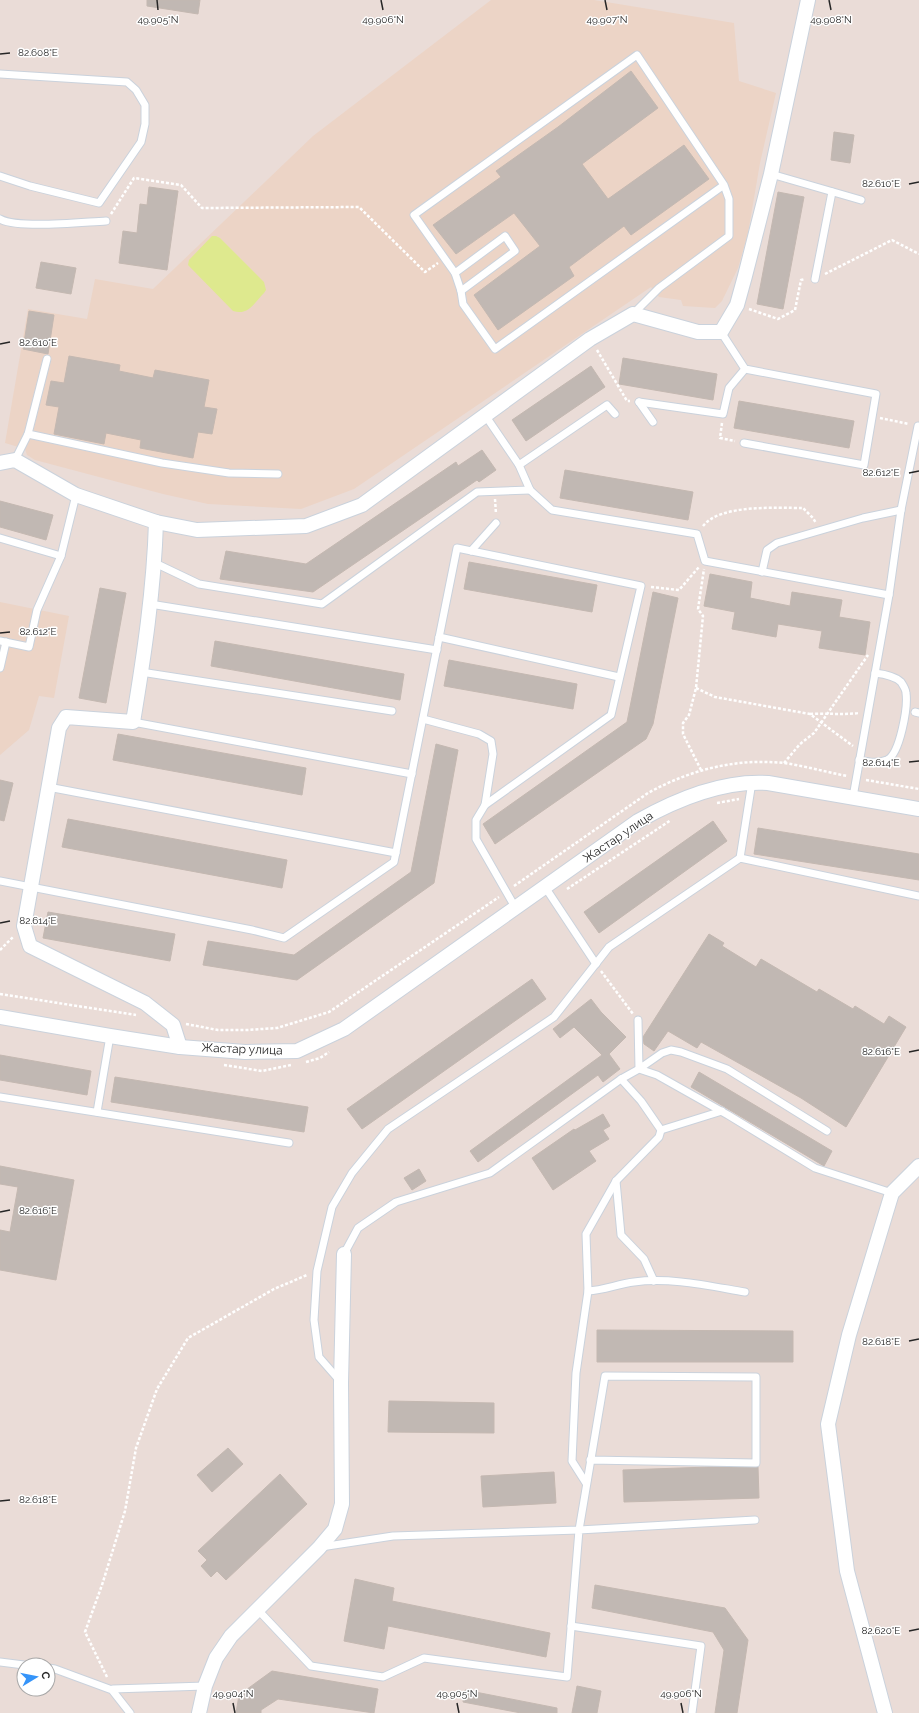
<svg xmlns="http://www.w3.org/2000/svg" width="919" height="1713" viewBox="0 0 919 1713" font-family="Raleway,sans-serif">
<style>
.education{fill:#ecd4c6}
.pitch{fill:#dee98e}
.building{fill:#c1b8b3;stroke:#c4b8b1}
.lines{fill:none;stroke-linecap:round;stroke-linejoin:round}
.lane-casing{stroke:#cad2dc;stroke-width:9}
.street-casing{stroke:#cad2dc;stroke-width:16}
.path{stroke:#fff;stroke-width:2.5;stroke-dasharray:3 2;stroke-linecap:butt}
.lane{stroke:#fff;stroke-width:7}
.street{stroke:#fff;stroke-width:14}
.ticks{fill:none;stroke:#262626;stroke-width:1.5}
.labels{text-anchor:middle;stroke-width:3;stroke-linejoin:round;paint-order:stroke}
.street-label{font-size:12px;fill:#262626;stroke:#fff}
.ticks-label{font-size:10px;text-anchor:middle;fill:#262626;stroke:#fff;stroke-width:3;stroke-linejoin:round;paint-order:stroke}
</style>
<rect width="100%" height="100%" fill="#eadcd7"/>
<g class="education">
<polygon points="491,0 594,0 734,23 739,81 776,93 760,163 748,233 738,268 722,301 715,308 683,306 681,300 659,297 651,287 354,489 301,509 208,504 163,494 35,460 27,455 25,449 5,443 28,309 87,319 95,279 153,289 313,136"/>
<polygon points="0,602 69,616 54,698 39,696 29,730 0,755"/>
</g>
<path class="pitch" d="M212,236H216L220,238L264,282L266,290L264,293C254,303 248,316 233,311L188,265L189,260Z"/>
<g class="building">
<polygon points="147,0 200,0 198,14 147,6"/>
<polygon points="631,71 658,108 582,164 608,199 684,145 709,179 631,235 624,226 569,267 574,276 498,330 474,295 540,246 514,213 456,254 433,225 501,177 496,171 558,127"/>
<polygon points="834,132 854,135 850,163 831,160"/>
<polygon points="149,187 178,191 167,270 119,263 123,231 137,233 140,204 147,205"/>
<polygon points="778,192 804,197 783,309 757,304"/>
<polygon points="41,262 76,268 71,294 36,288"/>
<polygon points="29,311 54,315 48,354 23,349"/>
<polygon points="69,356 120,365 119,371 153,378 155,370 209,380 204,407 217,409 212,434 198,432 193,458 140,448 141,440 106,433 104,444 54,434 59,407 46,405 51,381 64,383"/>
<polygon points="623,358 717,374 713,400 619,384"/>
<polygon points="591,366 605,387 526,441 512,420"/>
<polygon points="739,401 854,421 849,448 734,428"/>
<polygon points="482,450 496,470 479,482 477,480 313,592 220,579 226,551 306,564 456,462 458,466"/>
<polygon points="565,470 693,492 688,520 560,498"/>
<polygon points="0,501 53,515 46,540 0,527"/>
<polygon points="469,562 597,585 592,612 464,589"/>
<polygon points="710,574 752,582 750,598 790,606 792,592 842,600 839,617 870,622 865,655 819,648 822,631 778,624 776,637 732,629 735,612 704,606"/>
<polygon points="100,588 126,593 106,703 79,698"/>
<polygon points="653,592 678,598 653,724 646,739 495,844 483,824 627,722"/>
<polygon points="215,641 404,674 400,700 211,666"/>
<polygon points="449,660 577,684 573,709 444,686"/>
<polygon points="118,734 306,768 302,795 113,760"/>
<polygon points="436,744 458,750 434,883 297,980 203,965 208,941 294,955 411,872"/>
<polygon points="0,780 13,783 4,821 0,820"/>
<polygon points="68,819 287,860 282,888 62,847"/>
<polygon points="713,821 727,841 599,933 584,912"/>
<polygon points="758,828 919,854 919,880 754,854"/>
<polygon points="48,912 175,934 170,961 43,938"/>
<polygon points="709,934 724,943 722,946 756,967 761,959 817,992 819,989 853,1009 855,1006 884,1024 889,1016 906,1027 846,1127 801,1098 701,1042 697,1048 668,1031 654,1051 644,1044 643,1037"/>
<polygon points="532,979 546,999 362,1129 347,1109"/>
<polygon points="591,999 601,1012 626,1037 609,1054 620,1069 603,1082 598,1075 478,1162 470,1151 602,1055 574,1027 560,1038 553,1029"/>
<polygon points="0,1055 91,1071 87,1095 0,1080"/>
<polygon points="699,1072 832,1151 824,1166 691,1087"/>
<polygon points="115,1077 308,1107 304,1132 111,1102"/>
<polygon points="603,1114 610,1126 603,1130 609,1139 589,1151 596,1161 553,1190 532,1158 574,1129 575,1130"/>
<polygon points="0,1166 74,1180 56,1280 0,1270 0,1230 10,1232 18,1187 0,1184"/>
<polygon points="419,1169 426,1181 412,1190 404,1178"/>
<polygon points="597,1330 793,1331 793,1362 597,1362"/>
<polygon points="389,1401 494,1403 494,1433 388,1432"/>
<polygon points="228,1448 243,1464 212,1492 197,1475"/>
<polygon points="709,1467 758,1467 759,1498 624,1502 623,1470"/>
<polygon points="554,1472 556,1503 483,1507 481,1476"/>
<polygon points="280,1474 307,1504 226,1580 217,1571 211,1577 201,1566 207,1560 198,1551"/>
<polygon points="355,1579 394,1588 392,1601 550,1633 546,1657 388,1626 384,1649 344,1641"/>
<polygon points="595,1585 725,1608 748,1640 737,1713 715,1713 724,1650 713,1632 592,1608"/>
<polygon points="272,1671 378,1689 374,1713 278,1699 261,1710 261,1713 236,1713 239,1695"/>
<polygon points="577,1686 601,1691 597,1713 572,1713"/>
<polygon points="465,1690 557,1708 557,1713 521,1713 463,1702"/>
</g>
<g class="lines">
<defs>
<g id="lane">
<polyline points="0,74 127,82 136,90 145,105 145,124 141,142 99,203 30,186 0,176"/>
<polyline points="771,174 861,200"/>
<path d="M0,219C18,229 83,222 106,221"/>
<polyline points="455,273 505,236 515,251 461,291"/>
<polyline points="815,279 832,192"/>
<polyline points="633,314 659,288 729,236 729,199 724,185 637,55 414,215 455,273 461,291 463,304 495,349 724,185"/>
<polyline points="721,332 745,369 876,394 864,465 744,443"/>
<polyline points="639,402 723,414 729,388 745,369"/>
<polyline points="639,402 653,422"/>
<polyline points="485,415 519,465 530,490 552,510 697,534 705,561 889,595"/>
<polyline points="28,434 162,463 229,473 278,474"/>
<polyline points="15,460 28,434 47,359"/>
<polyline points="519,465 607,405 615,414"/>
<polyline points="0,538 61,556"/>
<polyline points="471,551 496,523"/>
<polyline points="155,563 199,584 322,604 477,492 530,490"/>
<polyline points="762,572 767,550 777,543 863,518 901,510"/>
<polyline points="150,604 437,650"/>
<polyline points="439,637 619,677"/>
<polyline points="0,641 29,647 37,610 61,556 76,495"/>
<polyline points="0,668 6,642"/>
<polyline points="141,672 392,711"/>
<polyline points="915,712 919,713"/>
<polyline points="423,719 479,734 491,741 493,754 485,805 476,820 476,839 515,907"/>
<polyline points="133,722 412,774"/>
<path d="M859,760C869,762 877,764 887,760C900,754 908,707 906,693C906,690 903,685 901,682C895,676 883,674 875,673"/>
<polyline points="48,787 396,853"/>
<polyline points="853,797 889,595 901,510 918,426"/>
<polyline points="740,858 752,782"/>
<polyline points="0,881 252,930 284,938 394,862 457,548 641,586 611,715 485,805"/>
<polyline points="545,887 596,964"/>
<polyline points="638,1020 639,1069 662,1053 671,1050 681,1052 727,1069 827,1131"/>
<polyline points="0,1097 289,1143"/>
<polyline points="97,1112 110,1036"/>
<polyline points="661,1130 722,1111"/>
<polyline points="616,1181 621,1235 644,1259 654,1281"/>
<polyline points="344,1254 358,1228 396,1202 490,1173 621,1079 639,1069 657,1075 728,1115 815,1168 892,1193"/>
<path d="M588,1291C604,1290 618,1284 634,1282C670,1277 709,1286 745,1292"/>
<polyline points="340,1381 319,1357 314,1320 317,1271 332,1207 352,1173 388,1129 554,1017 609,947 740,858 919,896"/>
<polyline points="586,1483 572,1461 576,1373 588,1291 586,1234 616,1181 659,1137 661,1130 641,1101 621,1079"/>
<polyline points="321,1547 393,1536 579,1530 605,1376 756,1377 756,1463 590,1460"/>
<polyline points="258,1610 311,1666 383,1677 424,1658 567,1677 579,1530 755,1520"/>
<polyline points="571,1626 701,1646 692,1713"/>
<polyline points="0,1662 24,1665"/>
<polyline points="48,1668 55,1669 112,1690 130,1713"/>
<polyline points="113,1689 205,1686"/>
</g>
<g id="street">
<polyline points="0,463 15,460 76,495 156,522 197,530 306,526 362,505 590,339 633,314 698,332 721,332 737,305 745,276 771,174 808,0"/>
<path d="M156,522C154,589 144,656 133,722L66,717L59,728L24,926L30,946L145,1003L173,1025L180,1047"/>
<path d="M0,1017L110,1036L180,1047L245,1052L297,1051L344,1029L638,821C677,799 723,780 768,783L919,809"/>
<polyline points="199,1713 205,1686 216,1658 231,1636 319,1548 335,1529 342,1504 341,1383 344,1254"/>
<polyline points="885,1713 847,1571 828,1424 849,1335 892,1193 919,1166"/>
</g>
</defs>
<use href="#lane" class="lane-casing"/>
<use href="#street" class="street-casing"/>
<g class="path">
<polyline points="111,214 134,178 181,185 202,208 359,207 425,272 438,263"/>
<polyline points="825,274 892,240 919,254"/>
<polyline points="749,309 778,319 795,310 801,280 805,279"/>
<polyline points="597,350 627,401 630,401"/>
<polyline points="880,418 909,424"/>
<polyline points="722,423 720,438 735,441"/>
<polyline points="495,499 496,514"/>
<path d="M703,526C720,504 777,508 803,508L813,518L816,523"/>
<polyline points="651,587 679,590 699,567"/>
<polyline points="696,688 715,697 810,714 853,746"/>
<path d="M810,714C827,713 843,715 859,713"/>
<polyline points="784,763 800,744 814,733 868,655"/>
<polyline points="701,770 683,734 683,723 689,715 696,688 703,616 698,609 704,569"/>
<polyline points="866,780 919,789"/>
<polyline points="717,803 739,799"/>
<path d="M514,886L648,793C690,770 735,758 784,763C805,766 826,772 847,776"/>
<polyline points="567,889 671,820"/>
<polyline points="0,950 14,936"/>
<polyline points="601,971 633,1014"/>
<polyline points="0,994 136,1015"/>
<polyline points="186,1024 218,1030 247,1030 277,1028 329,1012 499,897"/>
<polyline points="306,1062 320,1058 329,1052"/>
<polyline points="224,1065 262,1071 291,1065"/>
<polyline points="107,1677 85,1632 102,1585 125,1511 136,1448 157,1389 188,1338 274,1289 307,1275"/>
</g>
<use href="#lane" class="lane"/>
<use href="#street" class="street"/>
</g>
<path class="ticks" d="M157,0L158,10M381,0L383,10M605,0L607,10M829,0L831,10M0,54L10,53M909,184L919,182M0,344L10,342M909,473L919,471M0,633L10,632M909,762L919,761M0,923L10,921M909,1052L919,1050M0,1212L10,1210M909,1341L919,1339M0,1501L10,1500M909,1631L919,1629M233,1703L235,1713M457,1703L459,1713M681,1703L683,1713"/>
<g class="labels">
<g class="street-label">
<text transform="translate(618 837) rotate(-34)" y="4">Жастар улица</text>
<text transform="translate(242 1049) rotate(2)" y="4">Жастар улица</text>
</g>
</g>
<g class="ticks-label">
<text x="158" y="23">49.905°N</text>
<text x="383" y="23">49.906°N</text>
<text x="607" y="23">49.907°N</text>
<text x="831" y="23">49.908°N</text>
<text x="38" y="56">82.608°E</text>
<text x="881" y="187">82.610°E</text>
<text x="38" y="346">82.610°E</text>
<text x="881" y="476">82.612°E</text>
<text x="38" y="635">82.612°E</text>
<text x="881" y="766">82.614°E</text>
<text x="38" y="924">82.614°E</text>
<text x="881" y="1055">82.616°E</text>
<text x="38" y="1214">82.616°E</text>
<text x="881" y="1345">82.618°E</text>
<text x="38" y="1503">82.618°E</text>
<text x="881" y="1634">82.620°E</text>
<text x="233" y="1697">49.904°N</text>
<text x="457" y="1697">49.905°N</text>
<text x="681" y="1697">49.906°N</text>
</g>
<g transform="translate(36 1677) rotate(80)"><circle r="19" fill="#ffffff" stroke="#a8a8a8"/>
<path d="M0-3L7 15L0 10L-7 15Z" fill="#3594f9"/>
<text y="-6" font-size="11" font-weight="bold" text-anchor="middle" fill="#262626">С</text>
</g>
</svg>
